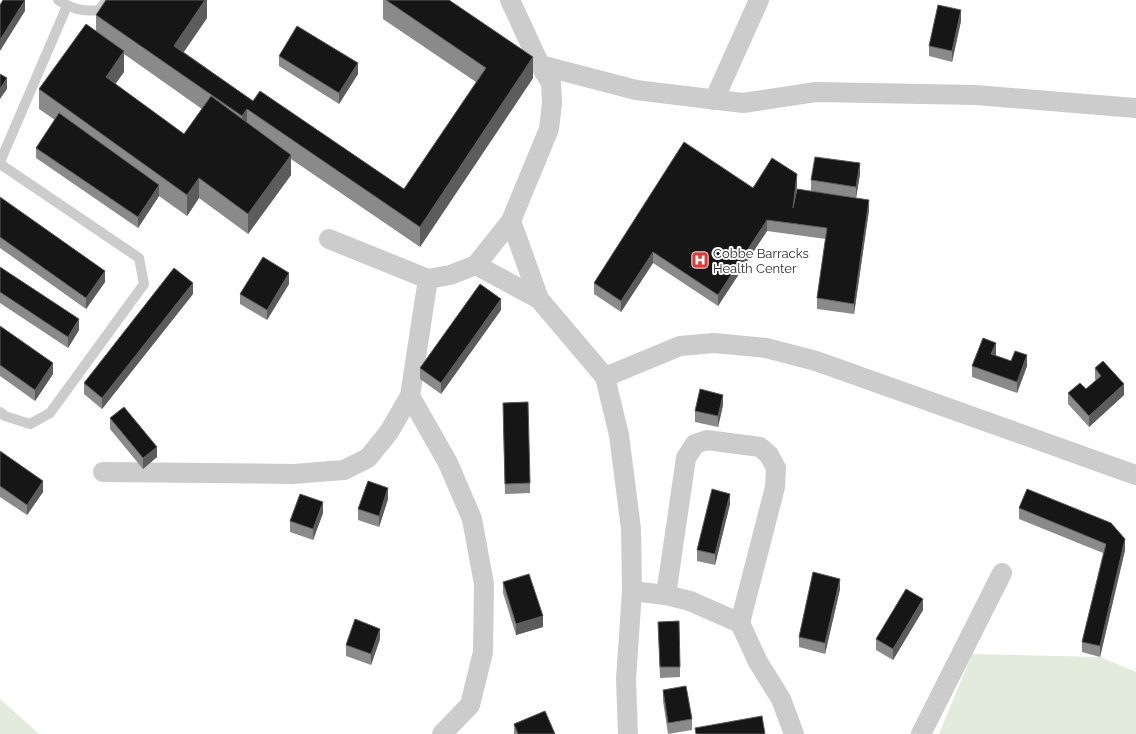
<svg xmlns="http://www.w3.org/2000/svg" width="1136" height="734" viewBox="0 0 1136 734" font-family="Raleway,sans-serif">
<style>
.garden{fill:#e3ebdd}
.lines{fill:none;stroke-linecap:round;stroke-linejoin:round}
.service{stroke:#ccc;stroke-width:10}
.minor{stroke:#ccc;stroke-width:20}
.wall{fill:#8a8a8a;fill-rule:evenodd}
.shaded-wall{fill:#5c5c5c}
.building{fill:#161616;stroke:#5c5c5c}
.labels{text-anchor:middle;stroke-width:4;stroke-linejoin:round;paint-order:stroke}
.poi-label{font-size:13px;fill:#2f2f2f;stroke:#fff;text-anchor:start}
</style>
<rect width="100%" height="100%" fill="#fff"/>
<g class="garden">
<polygon points="972,654 1100,657 1136,672 1136,734 939,734"/>
<polygon points="0,699 39,734 0,734"/>
</g>
<g class="lines">
<g class="service">
<path d="M58,0C72,9 83,12 99,10L107,0"/>
<polyline points="0,162 67,6"/>
<polyline points="0,164 139,258 144,284 50,413 30,424 5,416 0,412"/>
</g>
<g class="minor">
<polyline points="540,65 636,90 743,103 816,92 976,95 1136,108"/>
<polyline points="714,100 759,0"/>
<polyline points="511,221 539,299 605,377 619,435 631,529 632,591 626,679 628,734"/>
<polyline points="329,239 428,279 450,275 476,265 511,221 549,129 552,103 551,83 540,65 510,0"/>
<polyline points="476,265 539,299"/>
<polyline points="605,377 680,346 714,343 766,348 816,361 1136,475"/>
<polyline points="410,396 448,463 472,519 484,584 483,652 470,705 442,734"/>
<polyline points="103,472 293,474 344,470 368,458 389,432 410,396 428,279"/>
<polyline points="632,591 666,595 690,601 740,623 758,662 781,699 794,734"/>
<polyline points="666,595 686,458 695,444 707,440 760,447 769,455 776,468 775,487 740,623"/>
<polyline points="921,734 1002,573"/>
</g>
</g>
<g class="wall">
<path d="M207,0V18L184,52L253,101L404,189L476,82L383,19V0H449L533,78L420,247L291,159V175L248,234L199,198L187,216L159,196L138,228L36,158V148L55,120L39,109V89L96,30V15ZM124,54L202,109L184,134L115,84L124,72Z"/>
<polygon points="961,21 952,62 929,56 929,46"/>
<polygon points="279,56 358,74 339,104 279,66"/>
<polygon points="860,174 856,198 869,210 854,314 817,309 817,298 826,239 767,231 718,306 653,263 621,312 594,294 594,283 753,188 797,185 796,193 811,191 811,180"/>
<polygon points="0,197 105,282 86,309 0,248"/>
<polygon points="0,267 79,330 68,348 0,303"/>
<polygon points="289,284 267,320 240,304 240,294"/>
<polygon points="193,294 102,409 84,394 84,383"/>
<polygon points="501,310 441,394 420,379 420,368"/>
<polygon points="0,326 53,374 35,401 0,376"/>
<polygon points="996,354 995,355 1011,361 1027,366 1017,393 972,377 972,366"/>
<polygon points="1095,368 1124,395 1089,427 1068,404 1068,393 1086,389 1096,380 1095,379"/>
<polygon points="723,405 718,427 695,422 695,411"/>
<polygon points="503,414 530,483 530,493 505,494"/>
<polygon points="110,418 157,457 143,469 110,429"/>
<polygon points="0,451 43,492 27,515 0,497"/>
<polygon points="388,499 379,527 358,520 358,509"/>
<polygon points="730,504 715,565 697,561 697,550"/>
<polygon points="1019,508 1125,550 1100,657 1082,652 1082,642 1103,553 1019,519"/>
<polygon points="323,513 313,540 290,532 290,521"/>
<polygon points="503,582 543,627 516,635 503,593"/>
<polygon points="840,589 825,654 799,647 799,637"/>
<polygon points="923,610 893,660 876,650 876,639"/>
<polygon points="658,622 680,667 680,677 660,678"/>
<polygon points="380,639 371,665 346,656 346,645"/>
<polygon points="663,690 692,719 692,730 668,734 663,701"/>
<polygon points="514,724 555,734 514,734"/>
</g>
<g class="shaded-wall">
<polygon points="25,0 25,11 0,51 0,40"/>
<polygon points="205,0 207,0 207,18 174,66 174,46"/>
<polygon points="961,10 961,21 952,62 952,51"/>
<polygon points="124,51 124,72 106,97 106,77"/>
<polygon points="533,57 533,78 420,247 420,227"/>
<polygon points="358,63 358,74 339,104 339,93"/>
<polygon points="7,78 7,89 0,99 0,89"/>
<polygon points="247,109 247,129 242,137 242,116"/>
<polygon points="291,155 291,175 248,234 248,214"/>
<polygon points="860,163 860,174 856,198 856,187"/>
<polygon points="797,174 797,185 793,218 793,208"/>
<polygon points="199,178 199,198 187,216 187,195"/>
<polygon points="159,185 159,196 138,228 138,217"/>
<polygon points="869,200 869,210 854,314 854,304"/>
<polygon points="767,220 767,231 718,306 718,295"/>
<polygon points="653,252 653,263 621,312 621,301"/>
<polygon points="105,271 105,282 86,309 86,298"/>
<polygon points="289,273 289,284 267,320 267,310"/>
<polygon points="193,283 193,294 102,409 102,398"/>
<polygon points="501,299 501,310 441,394 441,383"/>
<polygon points="79,319 79,330 68,348 68,337"/>
<polygon points="996,343 996,354 991,365 991,354"/>
<polygon points="1027,355 1027,366 1017,393 1017,382"/>
<polygon points="53,363 53,374 35,401 35,390"/>
<polygon points="1124,384 1124,395 1089,427 1089,416"/>
<polygon points="723,395 723,405 718,427 718,416"/>
<polygon points="157,447 157,457 143,469 143,458"/>
<polygon points="43,481 43,492 27,515 27,505"/>
<polygon points="388,488 388,499 379,527 379,516"/>
<polygon points="730,494 730,504 715,565 715,554"/>
<polygon points="323,502 323,513 313,540 313,529"/>
<polygon points="1125,539 1125,550 1100,657 1100,646"/>
<polygon points="840,579 840,589 825,654 825,643"/>
<polygon points="923,599 923,610 893,660 893,649"/>
<polygon points="543,616 543,627 516,635 516,624"/>
<polygon points="380,629 380,639 371,665 371,654"/>
</g>
<g class="building">
<polygon points="3,0 25,0 0,40 0,5"/>
<polygon points="106,0 205,0 174,46 253,101 260,91 404,189 486,68 386,0 449,0 533,57 420,227 247,109 242,116 96,15"/>
<polygon points="938,5 961,10 952,51 929,46"/>
<polygon points="86,24 124,51 106,77 184,134 211,96 291,155 248,214 199,178 187,195 39,89"/>
<polygon points="297,26 358,63 339,93 279,56"/>
<polygon points="0,74 7,78 0,89"/>
<polygon points="59,113 159,185 138,217 36,148"/>
<polygon points="684,142 753,188 772,158 797,174 793,208 797,189 869,200 854,304 817,298 827,228 767,220 718,295 653,252 621,301 594,283"/>
<polygon points="815,157 860,163 856,187 811,180"/>
<polygon points="0,197 105,271 86,298 0,237"/>
<polygon points="263,257 289,273 267,310 240,294"/>
<polygon points="0,267 79,319 68,337 0,292"/>
<polygon points="174,268 193,283 102,398 84,383"/>
<polygon points="480,284 501,299 441,383 420,368"/>
<polygon points="0,326 53,363 35,390 0,365"/>
<polygon points="983,338 996,343 991,354 1011,361 1015,351 1027,355 1017,382 972,366"/>
<polygon points="1103,361 1124,384 1089,416 1068,393 1080,383 1086,389 1101,376 1095,368"/>
<polygon points="700,389 723,395 718,416 695,411"/>
<polygon points="528,402 530,483 505,484 503,403"/>
<polygon points="124,407 157,447 143,458 110,418"/>
<polygon points="0,451 43,481 27,505 0,486"/>
<polygon points="368,481 388,488 379,516 358,509"/>
<polygon points="712,489 730,494 715,554 697,550"/>
<polygon points="1027,489 1111,523 1125,539 1100,646 1082,642 1106,544 1019,508"/>
<polygon points="300,494 323,502 313,529 290,521"/>
<polygon points="813,572 840,579 825,643 799,637"/>
<polygon points="529,574 543,616 516,624 503,582"/>
<polygon points="906,589 923,599 893,649 876,639"/>
<polygon points="355,619 380,629 371,654 346,645"/>
<polygon points="679,621 680,667 660,667 658,622"/>
<polygon points="686,686 692,719 668,723 663,690"/>
<polygon points="545,711 555,734 518,734 514,724"/>
<polygon points="762,716 765,734 696,734 695,728"/>
</g>
<defs>
<symbol id="hospital-square" viewBox="-11 -11 22 22"><rect x="-9" y="-9" width="18" height="18" rx="4" fill="#dd3a39" stroke="#fff"/><path d="M-5-5h3v3.5h4V-5h3V5h-3V1.5h-4V5h-3Z" fill="#fff"/></symbol>
</defs>
<g fill-rule="evenodd">
<use href="#hospital-square" x="690" y="250" width="20" height="20"/>
</g>
<g class="labels">
<g class="poi-label">
<text x="713" y="258">Cobbe Barracks<tspan x="713" dy="15">Health Center</tspan></text>
</g>
</g>
</svg>
